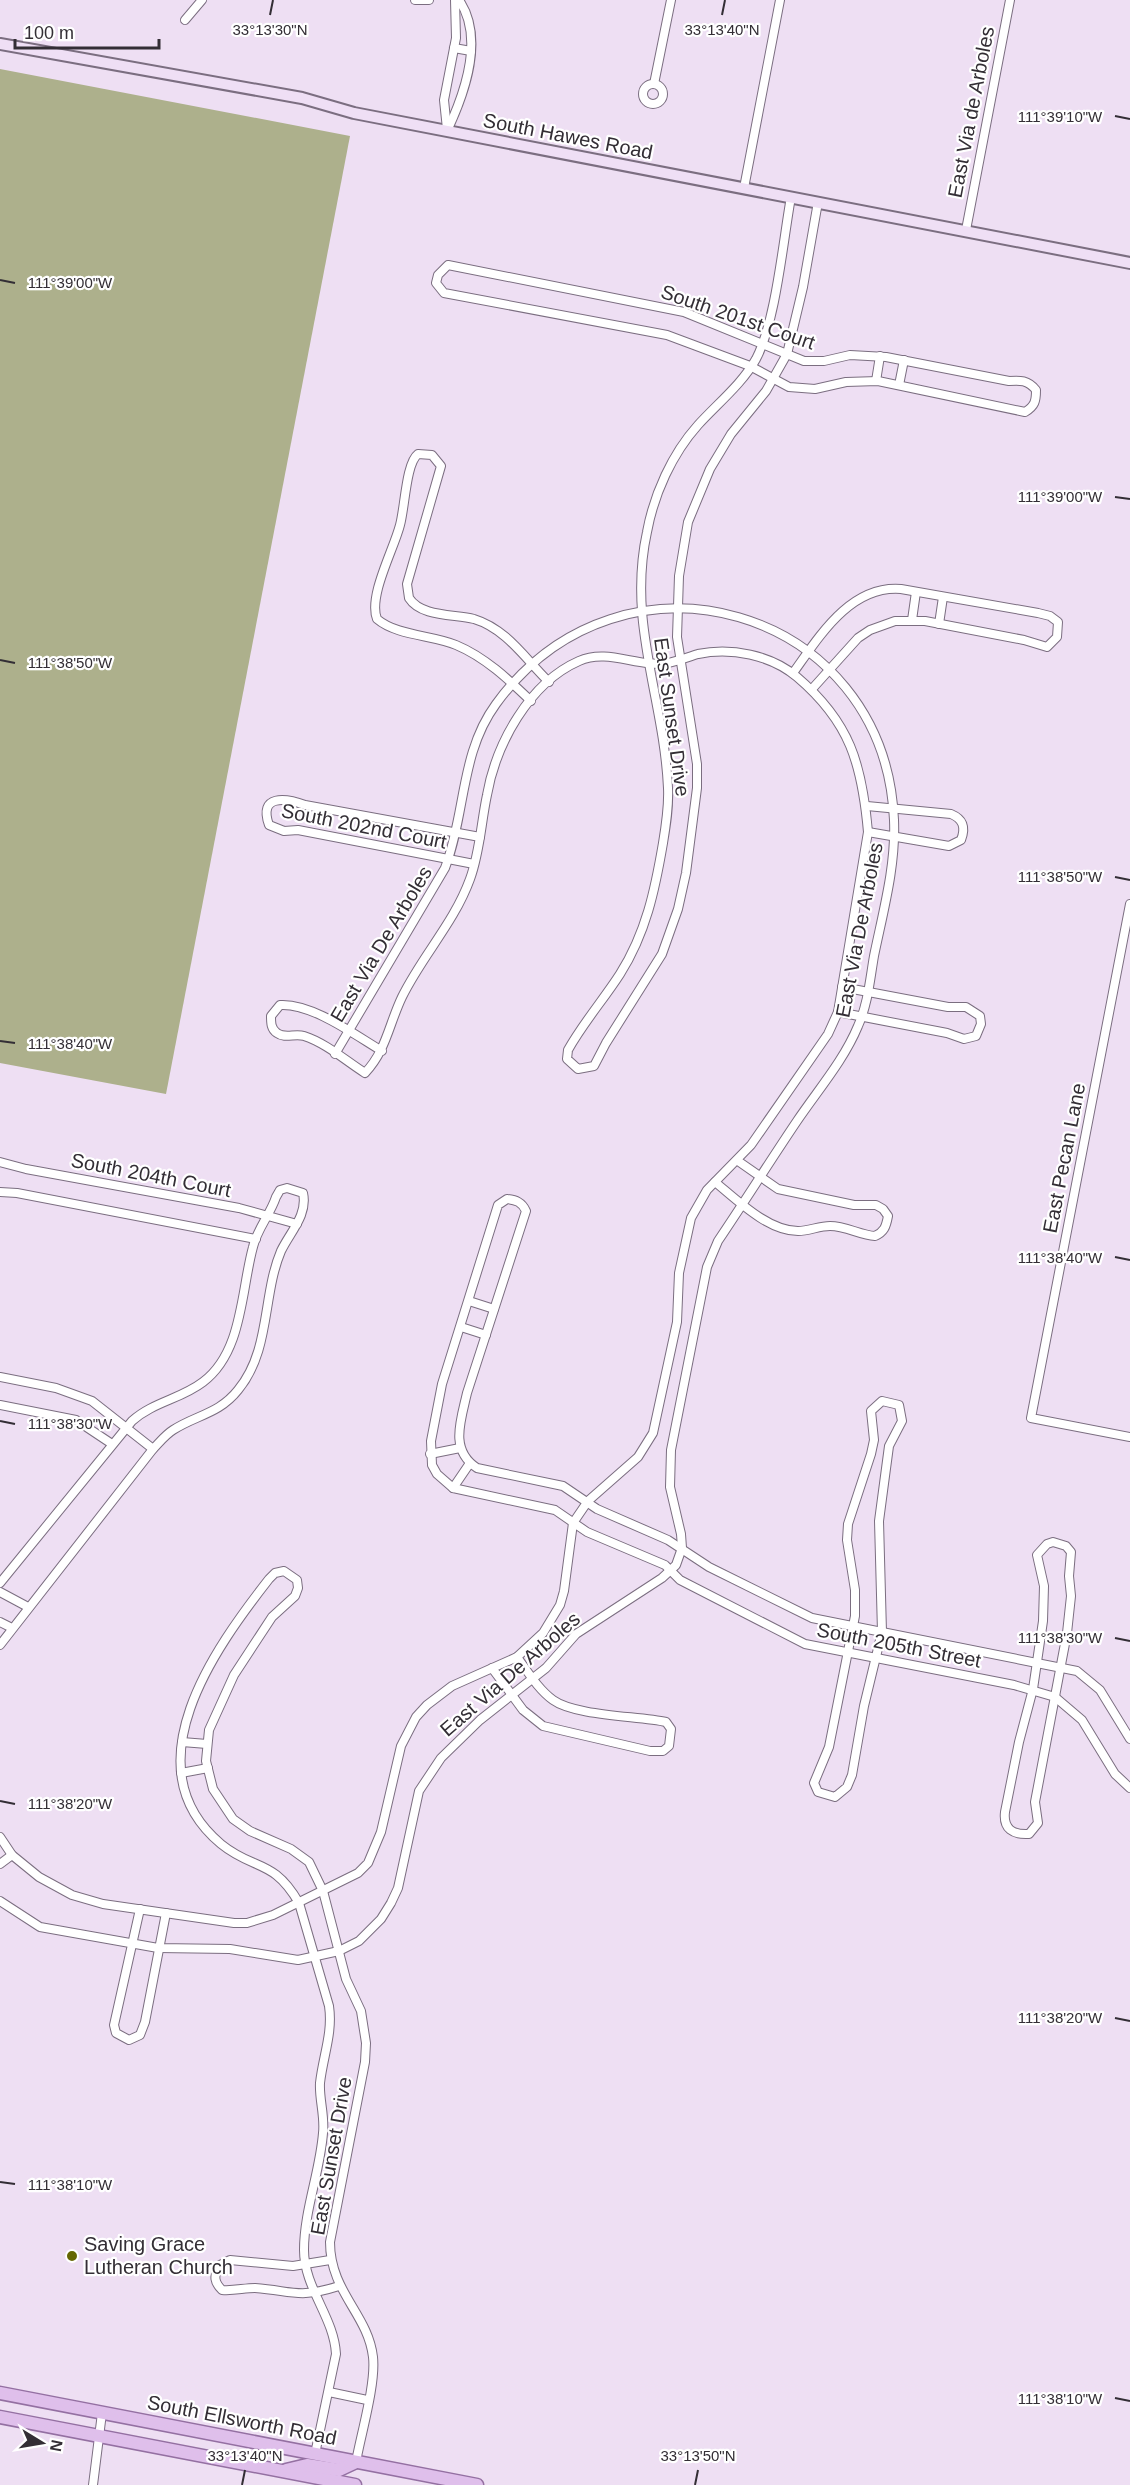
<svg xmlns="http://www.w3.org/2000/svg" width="1130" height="2485" viewBox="0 0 1130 2485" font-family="Arial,sans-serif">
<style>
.water{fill:#adb08c}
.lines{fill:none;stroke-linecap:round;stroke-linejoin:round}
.minor-casing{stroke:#7b6e80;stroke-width:10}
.secondary-casing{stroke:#7b6e80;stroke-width:14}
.primary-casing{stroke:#9470a2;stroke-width:15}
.minor{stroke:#fff;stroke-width:8}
.secondary{stroke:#efdff5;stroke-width:10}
.primary{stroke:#dfbfeb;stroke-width:12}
.ticks{fill:none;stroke:#332e35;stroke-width:2}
.poi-dot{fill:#656702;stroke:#fff;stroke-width:2}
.labels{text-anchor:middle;stroke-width:4.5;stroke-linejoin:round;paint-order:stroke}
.street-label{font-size:20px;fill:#332e35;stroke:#fff}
.poi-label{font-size:20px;fill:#332e35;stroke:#fff;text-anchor:start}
.ticks-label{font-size:15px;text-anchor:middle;fill:#332e35;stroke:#fff;stroke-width:4.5;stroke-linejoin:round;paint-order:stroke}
</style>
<rect width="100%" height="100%" fill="#eedff3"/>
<polygon class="water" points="0,69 350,136 166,1094 0,1063"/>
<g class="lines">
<defs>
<g id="minor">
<polyline points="415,0 429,0"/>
<polyline points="185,20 202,0"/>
<polyline points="454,48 471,51"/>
<circle cx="653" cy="94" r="10"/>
<polyline points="654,84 671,0"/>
<polyline points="447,129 444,100 456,38 455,0"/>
<path d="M447,131C465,93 485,38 459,0"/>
<polyline points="744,188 780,0"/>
<path d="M791,197C783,241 776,321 756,359C742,384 717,404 698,425C672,454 654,494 647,532C627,623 664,699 668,788C669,807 666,825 663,843C655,890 646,933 620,974C604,999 583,1023 568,1050L567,1059L578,1069L594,1066L606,1043L662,954L678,909L686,873L697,788V764L677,637L679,576L688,522L710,469L731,434L766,391L787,354L803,287L818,202"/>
<polyline points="966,230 1010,0"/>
<path d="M448,265L684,312L804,361H824L850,355L886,357L1009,381C1020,380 1028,380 1036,390C1036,401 1035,406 1025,412L878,381L846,382L815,389L789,387L750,366L667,335L444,293L436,283L438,275Z"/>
<polyline points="876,381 880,356"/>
<polyline points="899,385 904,360"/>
<polyline points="912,620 916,592"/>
<polyline points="939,624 943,597"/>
<path d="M793,673C819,637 850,585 901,589L1038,613L1050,616L1058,622L1057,637L1047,647L1024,640L925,621H895L870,630L858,638L812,689"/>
<path d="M531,701C509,680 485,657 456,645C433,635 397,636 377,619C368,596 394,549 400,525C405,507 406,463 418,454L432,455L441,466L407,584L409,598C421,617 454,614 474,619C507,629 526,660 549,682"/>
<path d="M867,806L951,814C963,819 966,827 961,840L949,846L868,832"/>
<path d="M474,864L298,830L284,831L269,825C258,794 286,798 305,805L480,837"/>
<polyline points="1130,904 1031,1418 1130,1437"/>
<polyline points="838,1012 947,1033 964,1039 976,1036 981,1024 980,1016 966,1007 948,1007 842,987"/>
<polyline points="0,1162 26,1169 239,1208 297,1224"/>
<path d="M715,1182C737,1200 768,1231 798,1231C809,1231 819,1226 830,1226C846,1226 860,1235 875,1236C884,1232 886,1227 888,1216L883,1209L876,1205H854L778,1189L738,1161"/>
<polyline points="0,1192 17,1193 256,1239"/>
<polyline points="469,1301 494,1309"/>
<polyline points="461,1327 486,1335"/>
<polyline points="0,1377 56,1388 92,1401 153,1449"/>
<polygon points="882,1401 899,1405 902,1421 889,1446 879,1521 882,1632 864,1706 852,1775 847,1787 835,1797 818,1792 814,1783 829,1747 855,1616 855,1590 847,1540 848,1524 871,1454 874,1440 871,1411"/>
<polyline points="0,1405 76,1420 112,1444"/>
<polyline points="430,1454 460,1448"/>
<polyline points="453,1488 470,1463"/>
<path d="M1053,1542L1066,1546L1071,1552L1069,1576L1071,1596L1067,1633L1035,1802L1038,1823L1029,1834C1013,1835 1003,1829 1005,1812L1019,1742L1033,1689L1043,1621L1044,1586L1037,1555L1047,1544Z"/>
<path d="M0,1583L132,1421C153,1402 181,1399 203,1382C243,1352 241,1290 253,1247C257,1229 270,1215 276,1197L280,1190L287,1188L303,1193C308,1215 290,1232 281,1251C262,1296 271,1350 238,1390C219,1414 196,1415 173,1430C165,1435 159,1443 153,1449L0,1645"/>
<polyline points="0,1592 28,1607"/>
<polyline points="0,1622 12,1628"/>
<path d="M492,1668L523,1710L543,1726L650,1751H663L669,1746L671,1729L666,1722C639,1716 575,1716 553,1700C538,1689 528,1672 517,1657"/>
<path d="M1130,1739L1100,1690L1077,1671L812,1618L709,1567L668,1540L597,1509L563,1486L477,1468C449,1450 461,1420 467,1393L526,1211C522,1202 516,1200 507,1199L498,1205L442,1384L431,1441L432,1465L437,1474L453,1488L555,1510L587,1532L665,1565L680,1580L805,1644L1014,1685L1055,1697L1082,1720L1115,1774L1130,1788"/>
<polyline points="182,1742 207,1744"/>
<polyline points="181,1773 208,1768"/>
<path d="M0,1837L12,1855L39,1877L72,1895L103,1904L234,1923H247L273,1915L358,1873L368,1863L381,1832L401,1746L416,1717L427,1705L452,1686L517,1657L543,1633L560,1605L564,1591L573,1523L588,1501L638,1457L653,1433L677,1322L679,1273L691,1218L707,1190L751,1145L828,1034L838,1012L868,832C862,764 850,722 797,677C771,655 731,647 698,654C688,657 678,661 668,663C638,668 608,648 579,661C529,683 496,744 487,795C481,823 480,852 470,879C454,923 422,956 402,997C389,1024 386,1051 365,1073C346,1061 326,1043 304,1036C295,1033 285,1039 277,1033C271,1029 271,1023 271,1016L280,1005C312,1003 355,1035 382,1051"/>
<polyline points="0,1864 12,1855"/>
<path d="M0,1901L40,1927L158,1948L230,1949L298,1960L339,1951L359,1941L381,1919L391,1903L398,1888L419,1791L441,1758L480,1720L546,1668L576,1634L662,1578L676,1565L682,1548L681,1534L670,1487L671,1450L707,1267L718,1241C745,1201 770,1161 797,1121C818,1090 844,1060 858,1026C868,1004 870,979 874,956C883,912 896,866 894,820C885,607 622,531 496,704C460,753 466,813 445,868L335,1054"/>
<polyline points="140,1909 114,2025 116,2033 129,2040 140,2035 145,2022 166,1913"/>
<path d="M330,2260L293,2266L230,2260L218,2266C214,2277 214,2282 222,2290C234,2291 244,2288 255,2288C294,2291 298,2299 339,2286"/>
<polyline points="329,2392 367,2400"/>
<path d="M315,2454L336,2354C334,2317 304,2288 304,2250C304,2211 320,2172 323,2133C325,2116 319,2099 320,2083C323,2056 333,2033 329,2006L299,1903C273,1858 254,1871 221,1844C129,1767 215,1648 269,1579L275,1573L284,1571L297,1580L298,1588L295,1596L272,1617L234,1675L209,1730L206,1761L213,1789L233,1819L250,1831L291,1849L309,1862L323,1891L346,1979L361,2011L366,2043L365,2062L330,2242C330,2292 368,2314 373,2357C376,2384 361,2434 356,2462"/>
<polyline points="93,2485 102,2413"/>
</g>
<polyline id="secondary" points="0,44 302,98 354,113 1130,263"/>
<g id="primary">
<polyline points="0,2393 477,2485"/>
<polyline points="0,2417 355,2485"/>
<polyline points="286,2470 307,2465 339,2470 356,2462"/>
</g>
</defs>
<use href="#minor" class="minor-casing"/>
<use href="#secondary" class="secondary-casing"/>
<use href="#primary" class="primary-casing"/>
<use href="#minor" class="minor"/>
<use href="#secondary" class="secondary"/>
<use href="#primary" class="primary"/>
</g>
<path class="ticks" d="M270,15L273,0M722,15L725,0M1115,116L1130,119M0,280L15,283M1115,497L1130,499M0,660L15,663M1115,877L1130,880M0,1041L15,1043M1115,1257L1130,1260M0,1421L15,1424M1115,1638L1130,1641M0,1801L15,1804M1115,2018L1130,2021M0,2182L15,2184M1115,2398L1130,2401M242,2485L245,2470M695,2485L698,2470"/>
<circle class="poi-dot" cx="72" cy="2256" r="6"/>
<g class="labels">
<g class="street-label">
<text transform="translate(971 112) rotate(-79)" y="7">East Via de Arboles</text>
<text transform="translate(568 136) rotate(11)" y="7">South Hawes Road</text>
<text transform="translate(738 317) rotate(19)" y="7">South 201st Court</text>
<text transform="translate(672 717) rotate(82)" y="7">East Sunset Drive</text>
<text transform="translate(364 826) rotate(11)" y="7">South 202nd Court</text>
<text transform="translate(859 930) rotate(-79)" y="7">East Via De Arboles</text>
<text transform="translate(381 944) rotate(-59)" y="7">East Via De Arboles</text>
<text transform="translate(1064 1158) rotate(-79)" y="7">East Pecan Lane</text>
<text transform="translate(151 1175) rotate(11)" y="7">South 204th Court</text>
<text transform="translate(899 1645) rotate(11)" y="7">South 205th Street</text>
<text transform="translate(510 1674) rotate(-41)" y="7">East Via De Arboles</text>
<text transform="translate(331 2156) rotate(-80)" y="7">East Sunset Drive</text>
<text transform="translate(242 2420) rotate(11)" y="7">South Ellsworth Road</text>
</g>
<g class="poi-label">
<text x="84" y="2251">Saving Grace<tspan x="84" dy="23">Lutheran Church</tspan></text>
</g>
</g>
<g class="ticks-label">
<text x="270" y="35">33°13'30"N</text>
<text x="722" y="35">33°13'40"N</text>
<text x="1060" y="122">111°39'10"W</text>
<text x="70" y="288">111°39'00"W</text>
<text x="1060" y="502">111°39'00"W</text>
<text x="70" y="668">111°38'50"W</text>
<text x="1060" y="882">111°38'50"W</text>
<text x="70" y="1049">111°38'40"W</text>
<text x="1060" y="1263">111°38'40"W</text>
<text x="70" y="1429">111°38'30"W</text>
<text x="1060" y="1643">111°38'30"W</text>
<text x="70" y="1809">111°38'20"W</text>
<text x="1060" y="2023">111°38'20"W</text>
<text x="70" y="2190">111°38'10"W</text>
<text x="1060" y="2404">111°38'10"W</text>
<text x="245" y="2461">33°13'40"N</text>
<text x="698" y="2461">33°13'50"N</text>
</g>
<g transform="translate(42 2443) rotate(101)" stroke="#ffffff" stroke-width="4.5" paint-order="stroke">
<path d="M0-4.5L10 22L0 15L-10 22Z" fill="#332e35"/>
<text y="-9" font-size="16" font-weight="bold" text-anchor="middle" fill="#332e35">N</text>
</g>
<path d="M15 39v9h144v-9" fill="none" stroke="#332e35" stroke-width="3"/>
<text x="24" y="39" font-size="18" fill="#332e35" stroke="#ffffff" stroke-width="4.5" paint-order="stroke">100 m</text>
</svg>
